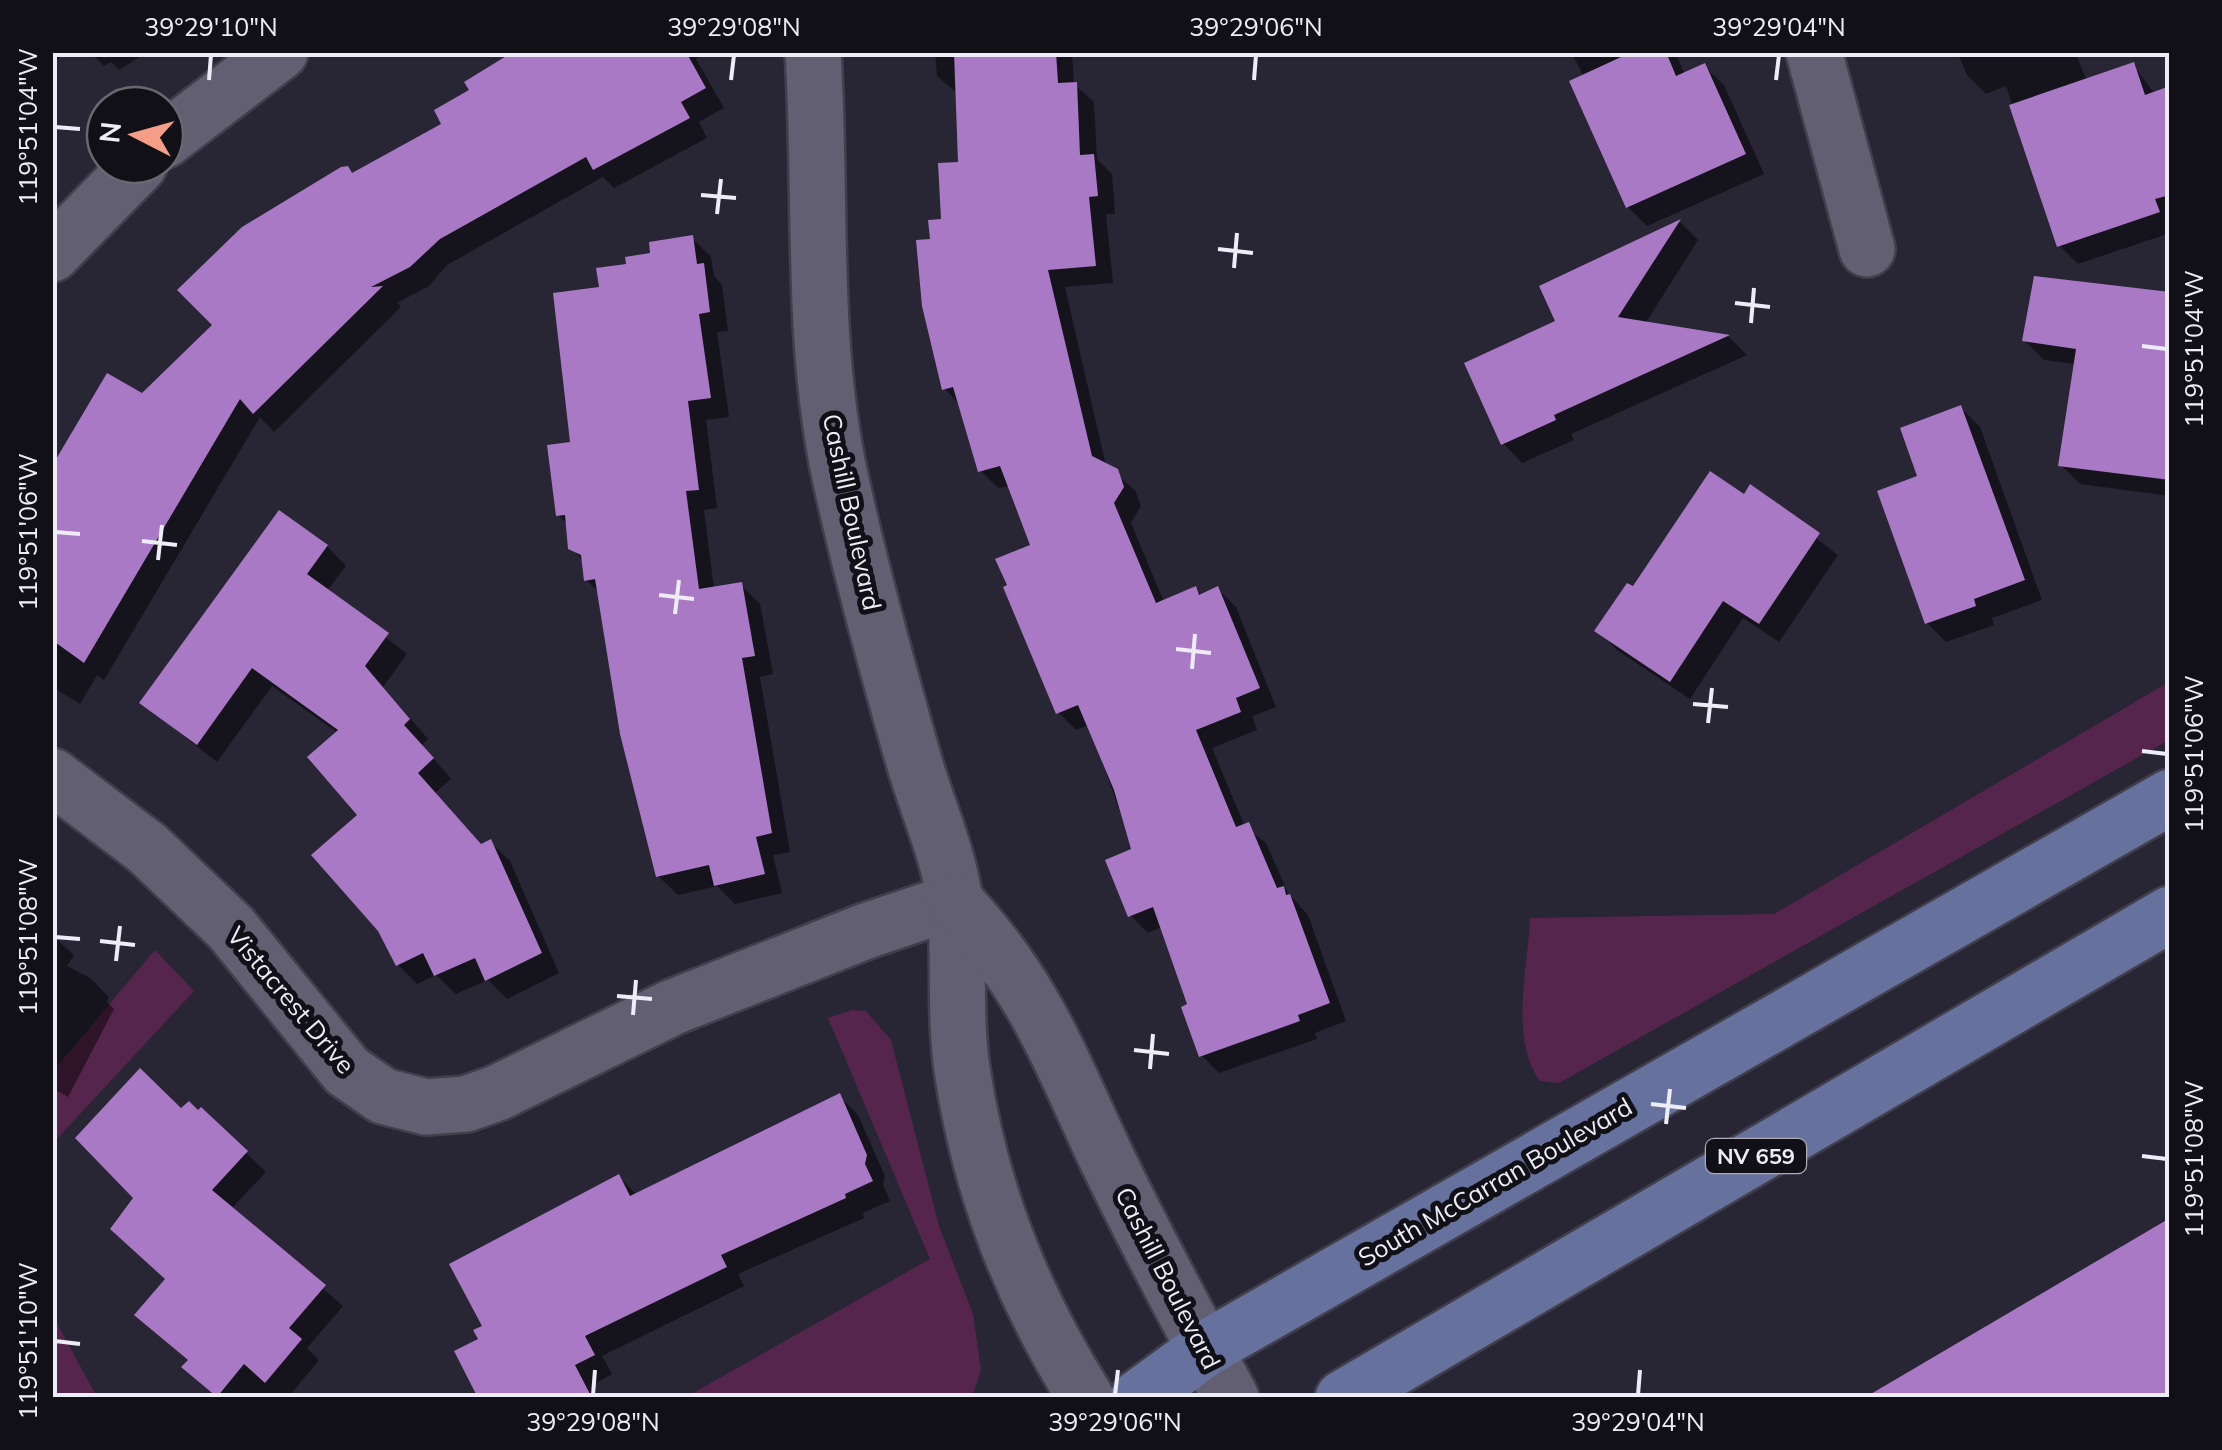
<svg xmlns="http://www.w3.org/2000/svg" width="2222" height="1450" viewBox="0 0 2222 1450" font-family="Mulish,sans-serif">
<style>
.green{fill:#56254e}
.shadow{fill:#0007}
.building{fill:#aa79c5}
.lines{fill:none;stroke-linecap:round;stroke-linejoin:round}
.minor-casing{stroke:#423f4c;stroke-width:60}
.tertiary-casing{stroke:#423f4c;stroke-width:60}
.primary-casing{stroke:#423f4c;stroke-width:60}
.minor{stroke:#615f71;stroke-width:55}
.tertiary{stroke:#615f71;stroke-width:55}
.primary{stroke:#67719e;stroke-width:55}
.ticks{fill:none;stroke:#eeedf7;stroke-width:4}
.labels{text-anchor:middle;stroke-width:10;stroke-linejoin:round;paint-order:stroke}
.shield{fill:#111017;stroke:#acabb4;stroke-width:2.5}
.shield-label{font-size:22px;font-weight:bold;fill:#eeedf7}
.street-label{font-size:25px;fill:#eeedf7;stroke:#111017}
.neatline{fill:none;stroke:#eeedf7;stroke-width:4}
.ticks-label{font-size:25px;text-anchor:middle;fill:#eeedf7}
</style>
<rect width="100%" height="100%" fill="#282535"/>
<g class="green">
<path d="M2169,682V740L1559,1083L1540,1081C1509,1038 1528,969 1530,918L1774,914Z"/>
<polygon points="155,950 194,991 53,1143 53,1071"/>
<polygon points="852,1010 866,1011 891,1040 939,1226 973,1314 981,1370 972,1397 686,1397 930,1259 828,1018"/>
<polygon points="52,1316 53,1316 97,1397 53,1397"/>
</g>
<g class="shadow">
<polygon points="52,52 66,52 52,64"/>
<polygon points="90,52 148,52 119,70 111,62 104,66"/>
<polygon points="540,52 706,52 696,59 724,108 699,122 707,138 614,188 603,177 447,265 429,286 397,303 401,307 274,432 260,417 104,680 97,675 80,704 57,690 52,697 52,471 142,396 216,325 347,168 354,175 444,125"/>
<polygon points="935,52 1072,52 1074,84 1094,102 1097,159 1112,174 1115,214 1106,214 1113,283 1065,287 1106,466 1135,490 1141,506 1131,523 1164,602 1195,589 1202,596 1218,589 1236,607 1276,707 1252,716 1257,730 1212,748 1245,827 1266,843 1288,893 1308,915 1346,1021 1315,1033 1317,1039 1219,1073 1201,1055 1190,1006 1162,927 1148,933 1130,915 1134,851 1089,725 1076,730 1058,712 1033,546 1010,486 998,488 980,470 961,406 944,388 933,241 961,164 958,94 937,76"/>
<polygon points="1571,52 1675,52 1685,75 1704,66 1724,85 1764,174 1647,226 1628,207 1584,77"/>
<polygon points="1957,52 2075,52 2087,81 2133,65 2155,94 2170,95 2170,233 2078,264 2059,245 2006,86 1986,94 1967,75"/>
<polygon points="1680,222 1698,240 1645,324 1729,337 1747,355 1571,434 1574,440 1522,463 1503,443 1559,322 1542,287"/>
<polygon points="692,238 711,257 714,276 722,285 728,331 717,332 729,417 706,420 717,508 704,510 714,589 741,585 760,604 773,674 760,677 790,852 773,855 782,893 735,904 717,886 678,895 658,876 600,593 586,580 584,562 571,548 568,525 558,515 602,289 629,266"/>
<polygon points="2070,280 2170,295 2170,496 2080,484 2061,465 2076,364 2044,360 2025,341 2072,285"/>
<polygon points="1961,408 1980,427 2042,600 1992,618 1994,625 1946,642 1927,623 1920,478"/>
<polygon points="1751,488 1838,555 1779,642 1743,618 1690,699 1617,650 1598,631 1634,589 1745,498"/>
<polygon points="327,546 346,566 327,591 407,654 383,687 428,739 422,745 451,779 435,793 482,846 490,842 510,861 559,973 507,999 488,980 456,994 436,975 417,984 398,965 338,733 272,686 217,762 142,703"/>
<polygon points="52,935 74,955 67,966 90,978 109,997 107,1002 114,1009 68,1097 52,1088"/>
<polygon points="839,1096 858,1115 885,1176 883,1185 890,1201 863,1213 864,1218 738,1274 744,1286 602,1356 612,1374 592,1385 599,1398 483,1398 485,1326 619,1177 637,1195"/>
<polygon points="201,1110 266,1172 231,1209 343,1306 307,1348 319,1360 290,1395 298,1398 218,1398 185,1367 190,1362 157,1334 167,1280 136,1198 182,1111"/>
</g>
<g class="building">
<polygon points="513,52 686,52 706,88 681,102 690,118 593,170 586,157 440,239 410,267 371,287 383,286 253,414 240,399 84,663 52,640 52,466 107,373 142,393 212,325 177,290 242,227 341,167 348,166 352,173 441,124 434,110 469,90 464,82"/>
<polygon points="954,52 1056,52 1058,83 1077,82 1080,155 1094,154 1098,196 1089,197 1096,266 1048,270 1092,456 1118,469 1124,487 1114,503 1156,603 1196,586 1199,595 1218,586 1260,688 1236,698 1241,712 1196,730 1236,827 1249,822 1277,888 1284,886 1286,895 1290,894 1330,1003 1298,1015 1300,1021 1199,1057 1181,1007 1187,1004 1153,907 1128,917 1105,860 1131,849 1114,790 1078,705 1056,714 1003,587 1007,585 995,559 1030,545 1000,466 978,472 953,387 942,390 922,306 916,240 930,239 928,220 941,219 938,163 958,162"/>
<polygon points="1632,52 1666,52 1676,76 1705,63 1746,154 1626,208 1569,81"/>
<polygon points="2134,62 2145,95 2170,86 2170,195 2155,199 2160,212 2057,247 2009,105"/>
<polygon points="1681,219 1618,317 1730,335 1554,415 1556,420 1501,445 1464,363 1555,321 1539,286"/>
<polygon points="693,235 697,264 704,263 710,312 699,314 711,398 688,401 699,490 686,491 699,589 742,582 755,656 742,658 772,833 756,837 765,874 714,886 709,865 656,877 620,734 595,579 584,581 581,555 568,549 565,515 556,516 547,445 570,442 553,293 599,287 596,268 626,264 625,257 650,253 649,242"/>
<polygon points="2034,276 2170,292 2170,480 2058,466 2076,349 2022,341"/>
<polygon points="1961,405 2025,580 1974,599 1976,606 1925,624 1877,491 1917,476 1900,428"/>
<polygon points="1710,471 1744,494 1750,484 1820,533 1759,624 1723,601 1670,682 1594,631 1627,583 1633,586"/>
<polygon points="279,510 328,545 307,574 389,633 365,666 410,719 404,725 434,758 418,773 481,844 491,839 542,953 485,981 475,958 434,976 423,953 396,966 378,931 311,855 357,815 307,757 338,730 252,668 197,745 139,703"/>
<polygon points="140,1068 181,1108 189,1101 198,1110 201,1107 248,1151 212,1190 326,1285 289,1328 302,1339 265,1383 244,1364 217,1397 181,1367 188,1360 134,1315 165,1279 110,1229 133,1198 75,1138"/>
<polygon points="840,1093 867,1155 865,1164 873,1181 845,1194 846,1198 721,1255 727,1267 585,1336 595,1355 575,1365 592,1398 478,1398 454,1351 478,1339 473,1330 482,1326 449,1264 619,1174 630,1196"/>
<polygon points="2170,1218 2170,1398 1864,1398"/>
</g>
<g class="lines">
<defs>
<g id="minor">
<polyline points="1814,52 1867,249"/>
<polyline points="165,140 280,52"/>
<polyline points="52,254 139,165"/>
<polyline points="52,776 147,848 231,928 347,1071 383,1096 426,1107 466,1104 497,1093 673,1007 866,931 955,901"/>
</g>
<g id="tertiary">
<path d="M813,52C822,195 810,341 841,481C862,577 888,671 915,765C928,809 950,858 955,903C960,958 954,1013 962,1069C980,1190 1021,1294 1086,1398"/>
<path d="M955,901C1036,987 1059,1058 1108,1161C1146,1241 1189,1319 1231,1398"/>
</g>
<g id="primary">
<polyline points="1138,1398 1205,1349 2170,797"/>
<polyline points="1343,1398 2170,914"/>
</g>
</defs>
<use href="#minor" class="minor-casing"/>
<use href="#tertiary" class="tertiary-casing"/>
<use href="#primary" class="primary-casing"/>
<use href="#minor" class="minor"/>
<use href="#tertiary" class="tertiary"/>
<use href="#primary" class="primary"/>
</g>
<path class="ticks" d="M209,80L211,55M731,80L734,55M1254,80L1256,55M1776,80L1779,55M55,127L80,129M701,195L736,198M717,214L721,179M1218,249L1253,253M1234,268L1237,233M1735,303L1770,307M1751,323L1754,288M2142,346L2167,349M55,532L80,534M142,541L177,545M158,560L162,525M659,595L694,599M675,614L679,580M1176,649L1211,653M1192,669L1195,634M1693,704L1728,707M1708,723L1712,688M2142,751L2167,754M55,937L80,939M100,941L135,945M116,961L120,926M617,996L652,999M633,1015L636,980M1134,1050L1169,1054M1150,1069L1153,1034M1651,1104L1686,1108M1666,1124L1670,1089M2142,1156L2167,1159M55,1341L80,1344M593,1395L595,1370M1115,1395L1118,1370M1638,1395L1640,1370"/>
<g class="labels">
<rect class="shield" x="1706" y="1139" width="100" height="34" rx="8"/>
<g class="shield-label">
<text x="1756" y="1164">NV 659</text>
</g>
<g class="street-label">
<text transform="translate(852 512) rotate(78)" y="9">Cashill Boulevard</text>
<text transform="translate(291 1000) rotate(50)" y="9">Vistacrest Drive</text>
<text transform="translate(1495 1182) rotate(-30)" y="9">South McCarran Boulevard</text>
<text transform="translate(1168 1278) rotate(63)" y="9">Cashill Boulevard</text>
</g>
</g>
<rect width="2222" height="1450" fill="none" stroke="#111017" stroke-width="110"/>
<g transform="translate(135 135) rotate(276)"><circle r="48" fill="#111017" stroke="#696871" stroke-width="2.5"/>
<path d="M0-8L18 38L0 25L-18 38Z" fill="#f49e87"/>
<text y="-15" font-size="28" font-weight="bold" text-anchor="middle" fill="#eeedf7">N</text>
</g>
<rect x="55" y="55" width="2112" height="1340" class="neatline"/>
<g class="ticks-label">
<text x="211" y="36">39°29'10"N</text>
<text x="734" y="36">39°29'08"N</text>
<text x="1256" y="36">39°29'06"N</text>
<text x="1779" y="36">39°29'04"N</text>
<text transform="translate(28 127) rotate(-90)" y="9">119°51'04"W</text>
<text transform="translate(2194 349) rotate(-90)" y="9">119°51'04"W</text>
<text transform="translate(28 532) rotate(-90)" y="9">119°51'06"W</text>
<text transform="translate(2194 754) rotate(-90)" y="9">119°51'06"W</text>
<text transform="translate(28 937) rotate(-90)" y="9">119°51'08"W</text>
<text transform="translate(2194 1159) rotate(-90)" y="9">119°51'08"W</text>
<text transform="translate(28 1341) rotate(-90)" y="9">119°51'10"W</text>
<text x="593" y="1431">39°29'08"N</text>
<text x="1115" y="1431">39°29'06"N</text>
<text x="1638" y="1431">39°29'04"N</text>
</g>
</svg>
